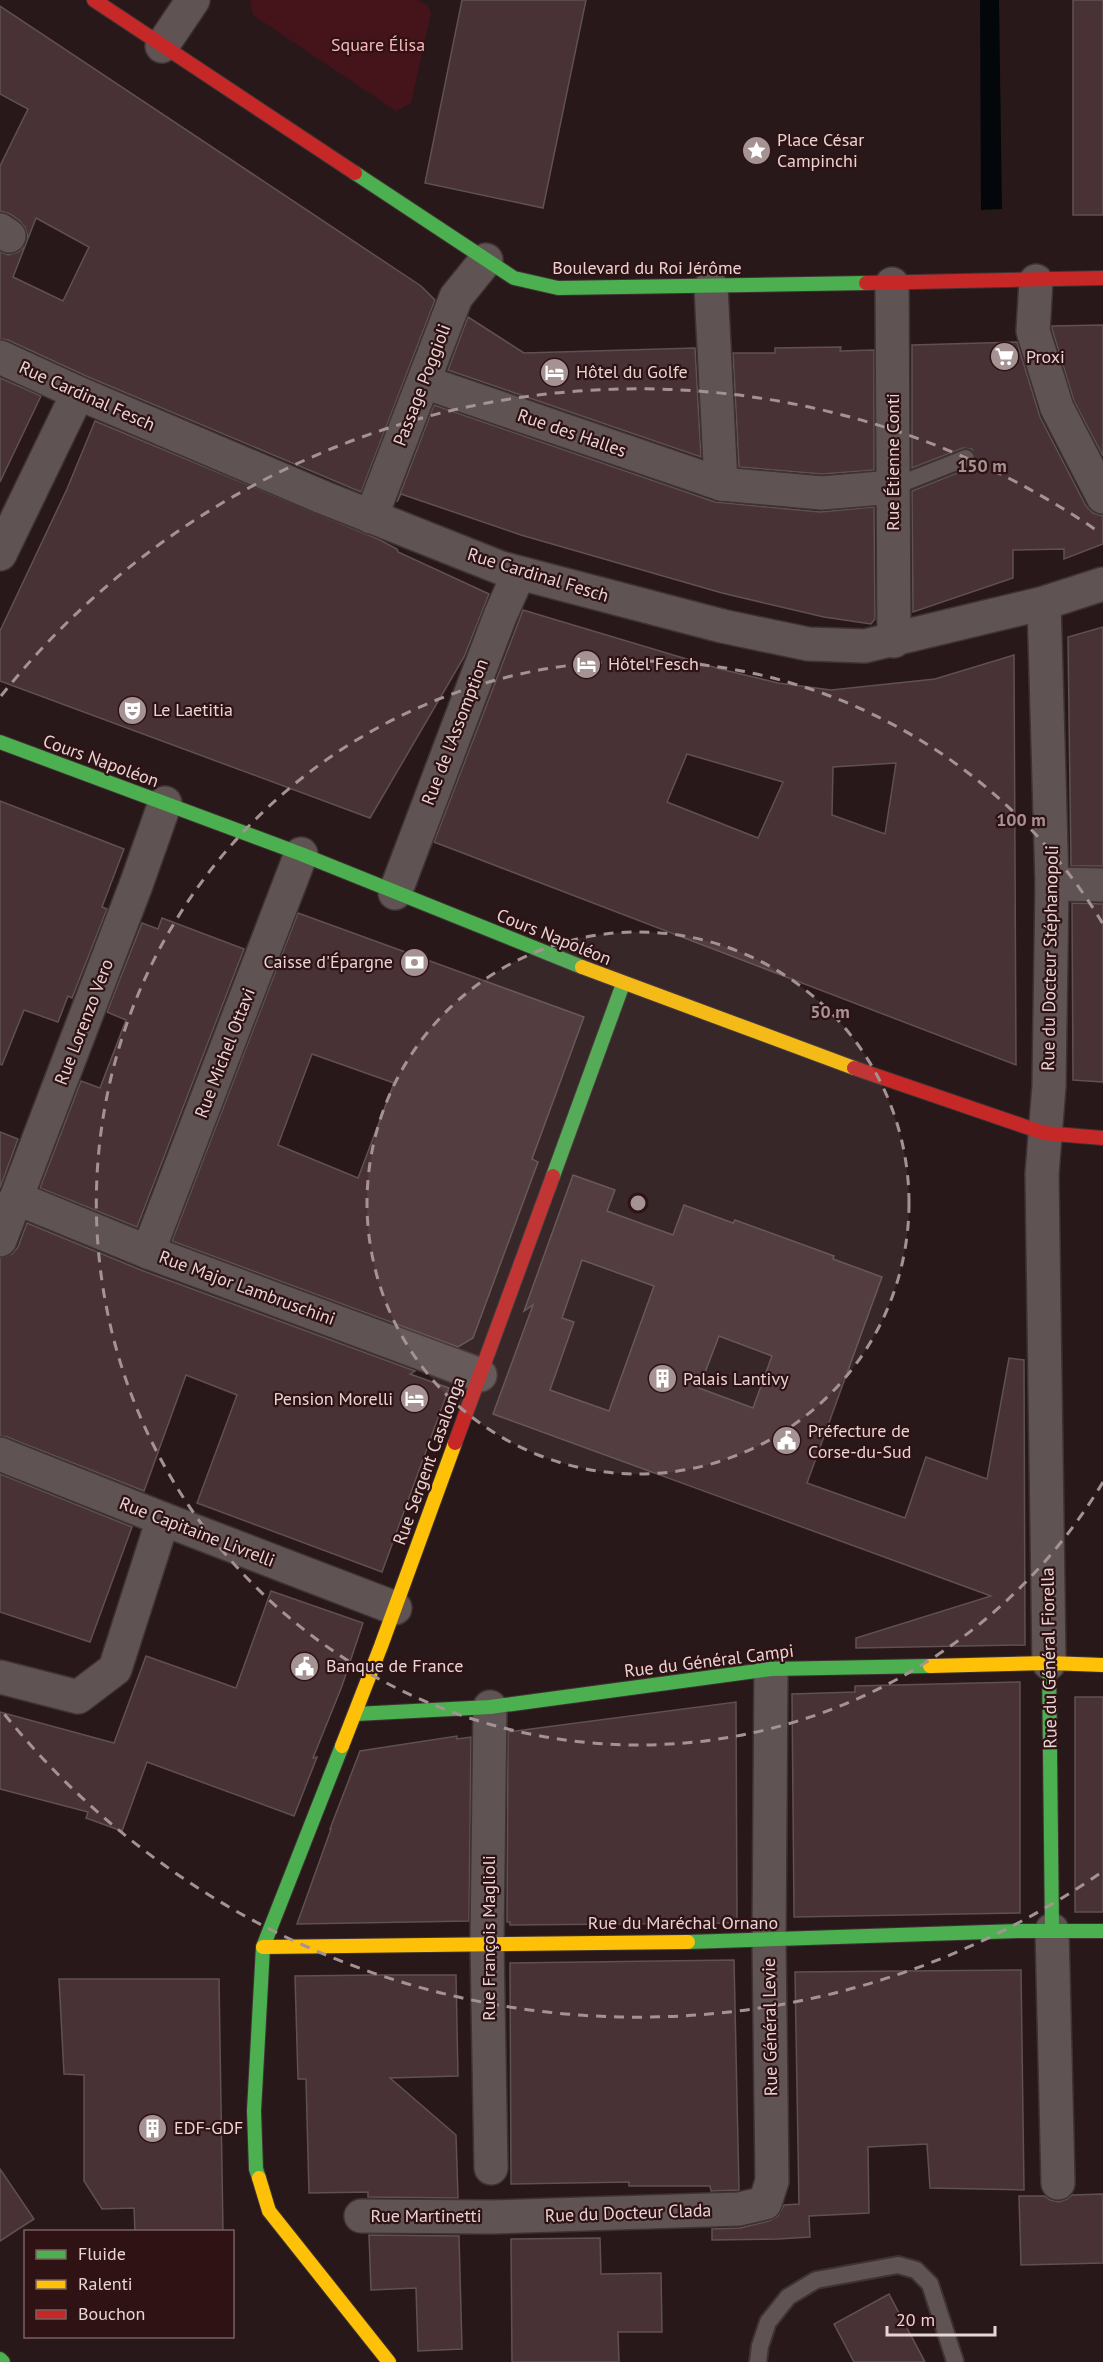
<svg xmlns="http://www.w3.org/2000/svg" width="1103" height="2362" viewBox="0 0 1103 2362" font-family="'PT Sans',sans-serif">
<style>
.green{fill:#45131a}
.water{fill:#04070a}
.building{fill:#483235;stroke:#5f5152;stroke-width:1.5;fill-rule:evenodd}
.lines{fill:none;stroke-linecap:round;stroke-linejoin:round}
.lane-casing{stroke:#3f3233;stroke-width:20}
.street-casing{stroke:#3f3233;stroke-width:36}
.fast-casing{stroke:#3f3233;stroke-width:16}
.slow-casing{stroke:#3f3233;stroke-width:16}
.jam-casing{stroke:#3f3233;stroke-width:16}
.lane{stroke:#5f5353;stroke-width:16}
.street{stroke:#5f5353;stroke-width:33}
.fast{stroke:#4caf50;stroke-width:14}
.slow{stroke:#ffc107;stroke-width:14}
.jam{stroke:#c62828;stroke-width:14}
.ring{fill:none;stroke:#a59293;stroke-width:3;stroke-dasharray:10 8}
.labels{text-anchor:middle;stroke-width:4.5;stroke-linejoin:round;paint-order:stroke}
.park-label{font-size:18px;fill:#fab6b9;stroke:#2e1214}
.poi-label{font-size:18px;fill:#e9d4d4;stroke:#2e1214;text-anchor:start}
.street-label{font-size:18px;fill:#e9d4d4;stroke:#2e1214}
.centre{fill:#a59293;stroke:#2e1214;stroke-width:3}
.ring-label{font-size:18px;text-anchor:middle;font-weight:bold;fill:#a59293;stroke:#2e1214;stroke-width:4.5;stroke-linejoin:round;paint-order:stroke}
</style>
<rect width="100%" height="100%" fill="#28181a"/>
<polygon class="green" points="250,0 418,0 427,5 431,13 411,103 396,111 253,15"/>
<polygon class="water" points="980,0 999,0 1002,209 981,210"/>
<g class="building">
<polygon points="462,0 586,0 543,208 425,183"/>
<rect x="1073" y="0" width="30" height="215"/>
<path d="M0,6L421,286L435,300L361,492L86,376L8,340L0,339V252L8,255L18,252L25,246L28,237L25,227L20,221L10,214L0,211V166L28,109L0,94ZM36,218L89,247L63,301L13,277Z"/>
<polygon points="468,317 524,353 695,348 701,457 448,370"/>
<polygon points="1103,325 1103,456 1074,401 1052,329 1052,326"/>
<polygon points="1017,342 1040,417 1086,506 1093,513 1103,516 1103,544 1064,559 1064,549 1013,550 1013,578 913,612 912,491 970,468 976,459 972,449 963,448 912,468 912,345"/>
<polygon points="841,347 840,351 874,350 874,470 822,474 739,467 733,353 775,353 775,348"/>
<polygon points="0,378 41,396 0,482"/>
<polygon points="434,405 715,502 820,512 874,507 875,619 871,624 824,617 722,593 521,535 401,494 397,502"/>
<polygon points="95,421 378,539 397,549 398,552 489,594 464,657 370,818 0,681 0,631 67,489"/>
<path d="M523,610L720,669L778,683L831,690L935,679L1014,655L1016,1065L434,842ZM687,754L783,782L758,838L667,802ZM896,763L885,834L832,815L833,767Z"/>
<polygon points="1103,627 1103,866 1071,866 1068,637"/>
<polygon points="0,801 124,849 102,907 107,909 72,998 68,996 58,1022 24,1010 2,1065 0,1064"/>
<polygon points="1072,903 1103,904 1103,1082 1073,1080"/>
<path d="M298,913L584,1017L532,1159L538,1162L473,1338L458,1347L172,1241ZM312,1054L394,1083L358,1178L278,1145Z"/>
<polygon points="162,918 244,949 137,1227 40,1188 81,1081 100,1088 126,1020 107,1012 142,923 158,929"/>
<polygon points="0,1132 18,1139 0,1188"/>
<path d="M573,1175L615,1190L607,1211L673,1235L684,1205L733,1223L735,1220L834,1256L833,1259L882,1277L807,1483L905,1518L926,1457L987,1479L1009,1358L1024,1360L1025,1645L856,1648V1638L991,1596L493,1414L533,1305L524,1311ZM582,1260L654,1286L609,1411L550,1390L574,1322L562,1318ZM719,1336L772,1356L753,1408L699,1388Z"/>
<polygon points="27,1223 141,1270 415,1371 410,1374 449,1388 382,1572 197,1503 237,1395 186,1375 144,1491 7,1437 0,1436 0,1258 12,1254 18,1247"/>
<polygon points="0,1474 132,1527 90,1642 0,1612"/>
<polygon points="271,1591 363,1623 342,1686 313,1758 317,1757 294,1816 147,1762 122,1831 86,1818 88,1812 0,1789 0,1712 114,1743 146,1656 236,1688"/>
<polygon points="1020,1682 1020,1913 794,1917 792,1694 855,1692 855,1686"/>
<rect x="1075" y="1697" width="28" height="215"/>
<polygon points="736,1702 737,1919 733,1919 734,1923 510,1925 510,1922 507,1922 508,1732"/>
<polygon points="457,1736 457,1739 471,1737 469,1921 297,1924 331,1829 330,1829 360,1751"/>
<polygon points="734,1960 739,2190 711,2191 710,2186 629,2186 629,2182 511,2184 510,1963"/>
<polygon points="1021,1970 1024,2190 930,2188 927,2144 868,2147 869,2213 809,2216 810,2237 778,2239 712,2240 712,2229 740,2228 769,2221 778,2216 784,2205 799,2204 795,1972"/>
<polygon points="376,1975 456,1975 458,2076 390,2078 456,2135 458,2198 368,2197 368,2192 309,2193 306,2079 298,2079 295,1976"/>
<polygon points="59,1979 219,1979 223,2232 135,2232 134,2208 102,2209 84,2181 84,2075 64,2074"/>
<polygon points="0,2169 34,2219 0,2241"/>
<polygon points="1103,2194 1103,2263 1021,2265 1019,2196 1045,2196 1050,2200 1059,2202 1067,2199 1072,2195"/>
<polygon points="369,2235 459,2236 462,2349 418,2351 416,2288 371,2290"/>
<polygon points="600,2238 601,2274 661,2273 662,2332 618,2332 619,2362 512,2362 511,2239"/>
<polygon points="889,2294 925,2362 854,2362 834,2324"/>
</g>
<g class="lines">
<defs>
<g id="lane">
<polyline points="893,487 966,458"/>
<polyline points="758,2362 760,2346 768,2322 788,2297 816,2280 898,2265 916,2270 930,2284 955,2361"/>
</g>
<g id="street">
<polyline points="162,46 193,0"/>
<polyline points="0,230 9,236"/>
<polyline points="1036,281 1033,331 1057,408 1103,497"/>
<polyline points="892,284 894,641"/>
<polyline points="711,287 721,484"/>
<polyline points="0,357 78,393 322,497 501,568 722,626 808,644 865,646 1044,603 1103,584"/>
<polyline points="424,382 721,484 822,493 893,487"/>
<polyline points="371,517 456,297 486,260"/>
<polyline points="0,554 78,393"/>
<polyline points="1044,603 1052,884 1049,1086 1042,1174 1049,1663"/>
<polyline points="1052,884 1103,885"/>
<polyline points="395,893 500,616 519,573"/>
<polyline points="16,1198 148,1252 480,1375"/>
<polyline points="0,1240 136,885 165,803"/>
<polyline points="148,1252 301,854"/>
<polyline points="0,1454 163,1519 395,1608"/>
<polyline points="0,1677 78,1697 115,1669 163,1519"/>
<polyline points="490,1707 487,1943 491,2168"/>
<polyline points="1052,1930 1058,2183"/>
<polyline points="361,2216 491,2217 739,2209 765,2203 772,2181 769,1941 771,1669"/>
</g>
<g id="fast">
<polyline points="355,173 514,278 558,288 866,283"/>
<polyline points="0,742 301,854 582,967"/>
<polyline points="553,1176 623,984"/>
<polyline points="1049,1663 1052,1930"/>
<polyline points="356,1714 490,1707 771,1669 930,1666"/>
<polyline points="688,1942 1019,1931 1103,1931"/>
<polyline points="259,2178 256,2169 254,2111 263,1947 342,1746"/>
<polyline points="0,2359 3,2362"/>
</g>
<g id="slow">
<polyline points="582,967 854,1068"/>
<polyline points="930,1666 1049,1663 1103,1665"/>
<polyline points="342,1746 381,1646 455,1443"/>
<polyline points="263,1947 688,1942"/>
<polyline points="259,2178 269,2211 389,2362"/>
</g>
<g id="jam">
<polyline points="94,0 355,173"/>
<polyline points="866,283 1103,278"/>
<polyline points="854,1068 1044,1133 1103,1138"/>
<polyline points="455,1443 553,1176"/>
</g>
</defs>
<use href="#lane" class="lane-casing"/>
<use href="#street" class="street-casing"/>
<use href="#fast" class="fast-casing"/>
<use href="#slow" class="slow-casing"/>
<use href="#jam" class="jam-casing"/>
<use href="#lane" class="lane"/>
<use href="#street" class="street"/>
<use href="#fast" class="fast"/>
<use href="#slow" class="slow"/>
<use href="#jam" class="jam"/>
</g>
<circle cx="638" cy="1203" r="271" fill="#a59293" fill-opacity=".12"/>
<g class="ring">
<circle cx="638" cy="1203" r="271"/>
<path d="M1103 1482A542 542 0 1 1 1103 924"/>
<path d="M1099 1874A814 814 0 0 1 1 1710M1 696A814 814 0 0 1 1099 532"/>
</g>
<defs>
<symbol id="sight-disc" viewBox="-11 -11 22 22"><circle r="9.5" fill="#a59293" stroke="#2e1214"/><path d="M0-6L1.8-2.2L6-1.7L2.9 1.2L3.7 5.4L0 3.3L-3.7 5.4L-2.9 1.2L-6-1.7L-1.8-2.2Z" fill="#fff"/></symbol>
<symbol id="supermarket-disc" viewBox="-11 -11 22 22"><circle r="9.5" fill="#a59293" stroke="#2e1214"/><path d="M-6-5.5h2.5l.6 2H6L4.5 2H-2.5L-4.4-4H-6ZM-1.5 3.2a1.3 1.3 0 1 0 .1 0ZM3 3.2a1.3 1.3 0 1 0 .1 0Z" fill="#fff"/></symbol>
<symbol id="hotel-disc" viewBox="-11 -11 22 22"><circle r="9.5" fill="#a59293" stroke="#2e1214"/><path d="M-6-4.5h1.5V1H6V5H4.5V3h-9V5H-6ZM-4 0a1.8 1.8 0 1 1 3.6 0ZM.5 0V-2.5h3Q6-2.5 6 0Z" fill="#fff"/></symbol>
<symbol id="theatre-disc" viewBox="-11 -11 22 22"><circle r="9.5" fill="#a59293" stroke="#2e1214"/><path d="M-5-5.5Q0-4 5-5.5V0Q5 5 0 6Q-5 5-5 0ZM-3.3-2.5H-1v1.5H-3.3ZM1-2.5H3.3v1.5H1ZM-2.8 1Q0 5.5 2.8 1Z" fill="#fff"/></symbol>
<symbol id="bank-disc" viewBox="-11 -11 22 22"><circle r="9.5" fill="#a59293" stroke="#2e1214"/><path d="M-6-4H6V4H-6ZM0-2.3a2.3 2.3 0 1 0 0 4.6a2.3 2.3 0 1 0 0-4.6Z" fill="#fff"/></symbol>
<symbol id="building-disc" viewBox="-11 -11 22 22"><circle r="9.5" fill="#a59293" stroke="#2e1214"/><path d="M-4-6H4V6H1V3H-1V6H-4ZM-2.5-4.3h1.7v1.8h-1.7ZM.8-4.3h1.7v1.8H.8ZM-2.5-1h1.7V.8h-1.7ZM.8-1h1.7V.8H.8Z" fill="#fff"/></symbol>
<symbol id="civic-disc" viewBox="-11 -11 22 22"><circle r="9.5" fill="#a59293" stroke="#2e1214"/><path d="M-.6-6.5H3V-4.5H.6V-3L4-1V1h2V6H-6V1h2V-1L-.6-3ZM-1.2 2.5V6h2.4V2.5Z" fill="#fff"/></symbol>
</defs>
<g fill-rule="evenodd">
<use href="#sight-disc" x="740" y="134" width="33" height="33"/>
<use href="#supermarket-disc" x="988" y="340" width="33" height="33"/>
<use href="#hotel-disc" x="538" y="356" width="33" height="33"/>
<use href="#hotel-disc" x="570" y="648" width="33" height="33"/>
<use href="#theatre-disc" x="116" y="694" width="33" height="33"/>
<use href="#bank-disc" x="398" y="946" width="33" height="33"/>
<use href="#building-disc" x="646" y="1362" width="33" height="33"/>
<use href="#hotel-disc" x="398" y="1382" width="33" height="33"/>
<use href="#civic-disc" x="770" y="1424" width="33" height="33"/>
<use href="#civic-disc" x="288" y="1650" width="33" height="33"/>
<use href="#building-disc" x="136" y="2112" width="33" height="33"/>
</g>
<g class="labels">
<g class="park-label">
<text x="378" y="51">Square Élisa</text>
</g>
<g class="poi-label">
<text x="777" y="146">Place César<tspan x="777" dy="21">Campinchi</tspan></text>
<text x="1026" y="363">Proxi</text>
<text x="576" y="378">Hôtel du Golfe</text>
<text x="608" y="670">Hôtel Fesch</text>
<text x="153" y="716">Le Laetitia</text>
<text x="393" y="968" text-anchor="end">Caisse d'Épargne</text>
<text x="683" y="1385">Palais Lantivy</text>
<text x="393" y="1405" text-anchor="end">Pension Morelli</text>
<text x="808" y="1437">Préfecture de<tspan x="808" dy="21">Corse-du-Sud</tspan></text>
<text x="326" y="1672">Banque de France</text>
<text x="174" y="2134">EDF-GDF</text>
</g>
<g class="street-label">
<text x="647" y="274">Boulevard du Roi Jérôme</text>
<text transform="translate(422 385) rotate(-69)" y="6">Passage Poggioli</text>
<text transform="translate(87 396) rotate(24)" y="6">Rue Cardinal Fesch</text>
<text transform="translate(572 433) rotate(19)" y="6">Rue des Halles</text>
<text transform="translate(893 462) rotate(-90)" y="6">Rue Étienne Conti</text>
<text transform="translate(538 575) rotate(17)" y="6">Rue Cardinal Fesch</text>
<text transform="translate(455 732) rotate(-69)" y="6">Rue de l'Assomption</text>
<text transform="translate(101 761) rotate(20)" y="6">Cours Napoléon</text>
<text transform="translate(554 937) rotate(22)" y="6">Cours Napoléon</text>
<text transform="translate(1050 958) rotate(-89)" y="6">Rue du Docteur Stéphanopoli</text>
<text transform="translate(84 1022) rotate(-69)" y="6">Rue Lorenzo Vero</text>
<text transform="translate(225 1053) rotate(-69)" y="6">Rue Michel Ottavi</text>
<text transform="translate(247 1288) rotate(20)" y="6">Rue Major Lambruschini</text>
<text transform="translate(429 1461) rotate(-70)" y="6">Rue Sergent Casalonga</text>
<text transform="translate(197 1532) rotate(21)" y="6">Rue Capitaine Livrelli</text>
<text transform="translate(1049 1658) rotate(-91)" y="6">Rue du Général Fiorella</text>
<text transform="translate(709 1661) rotate(-7)" y="6">Rue du Général Campi</text>
<text x="683" y="1929">Rue du Maréchal Ornano</text>
<text transform="translate(489 1938) rotate(-90)" y="6">Rue François Maglioli</text>
<text transform="translate(770 2027) rotate(-91)" y="6">Rue Général Levie</text>
<text transform="translate(628 2213) rotate(-2)" y="6">Rue du Docteur Clada</text>
<text x="426" y="2222">Rue Martinetti</text>
</g>
</g>
<circle cx="638" cy="1203" r="9" class="centre"/>
<g class="ring-label">
<text x="982" y="472">150 m</text>
<text x="1021" y="826">100 m</text>
<text x="830" y="1018">50 m</text>
</g>
<rect x="24" y="2230" width="210" height="108" fill="#2e1214" stroke="#796061" stroke-width="1.5"/>
<rect x="36" y="2250" width="30" height="9" fill="#4caf50" stroke="#796061" stroke-width="1.5"/>
<text x="78" y="2260" font-size="18" fill="#e9d4d4">Fluide</text>
<rect x="36" y="2280" width="30" height="9" fill="#ffc107" stroke="#796061" stroke-width="1.5"/>
<text x="78" y="2290" font-size="18" fill="#e9d4d4">Ralenti</text>
<rect x="36" y="2310" width="30" height="9" fill="#c62828" stroke="#796061" stroke-width="1.5"/>
<text x="78" y="2320" font-size="18" fill="#e9d4d4">Bouchon</text>
<path d="M887 2326v9h108v-9" fill="none" stroke="#e9d4d4" stroke-width="3"/>
<text x="896" y="2326" font-size="18" fill="#e9d4d4" stroke="#2e1214" stroke-width="4.5" paint-order="stroke">20 m</text>
</svg>
